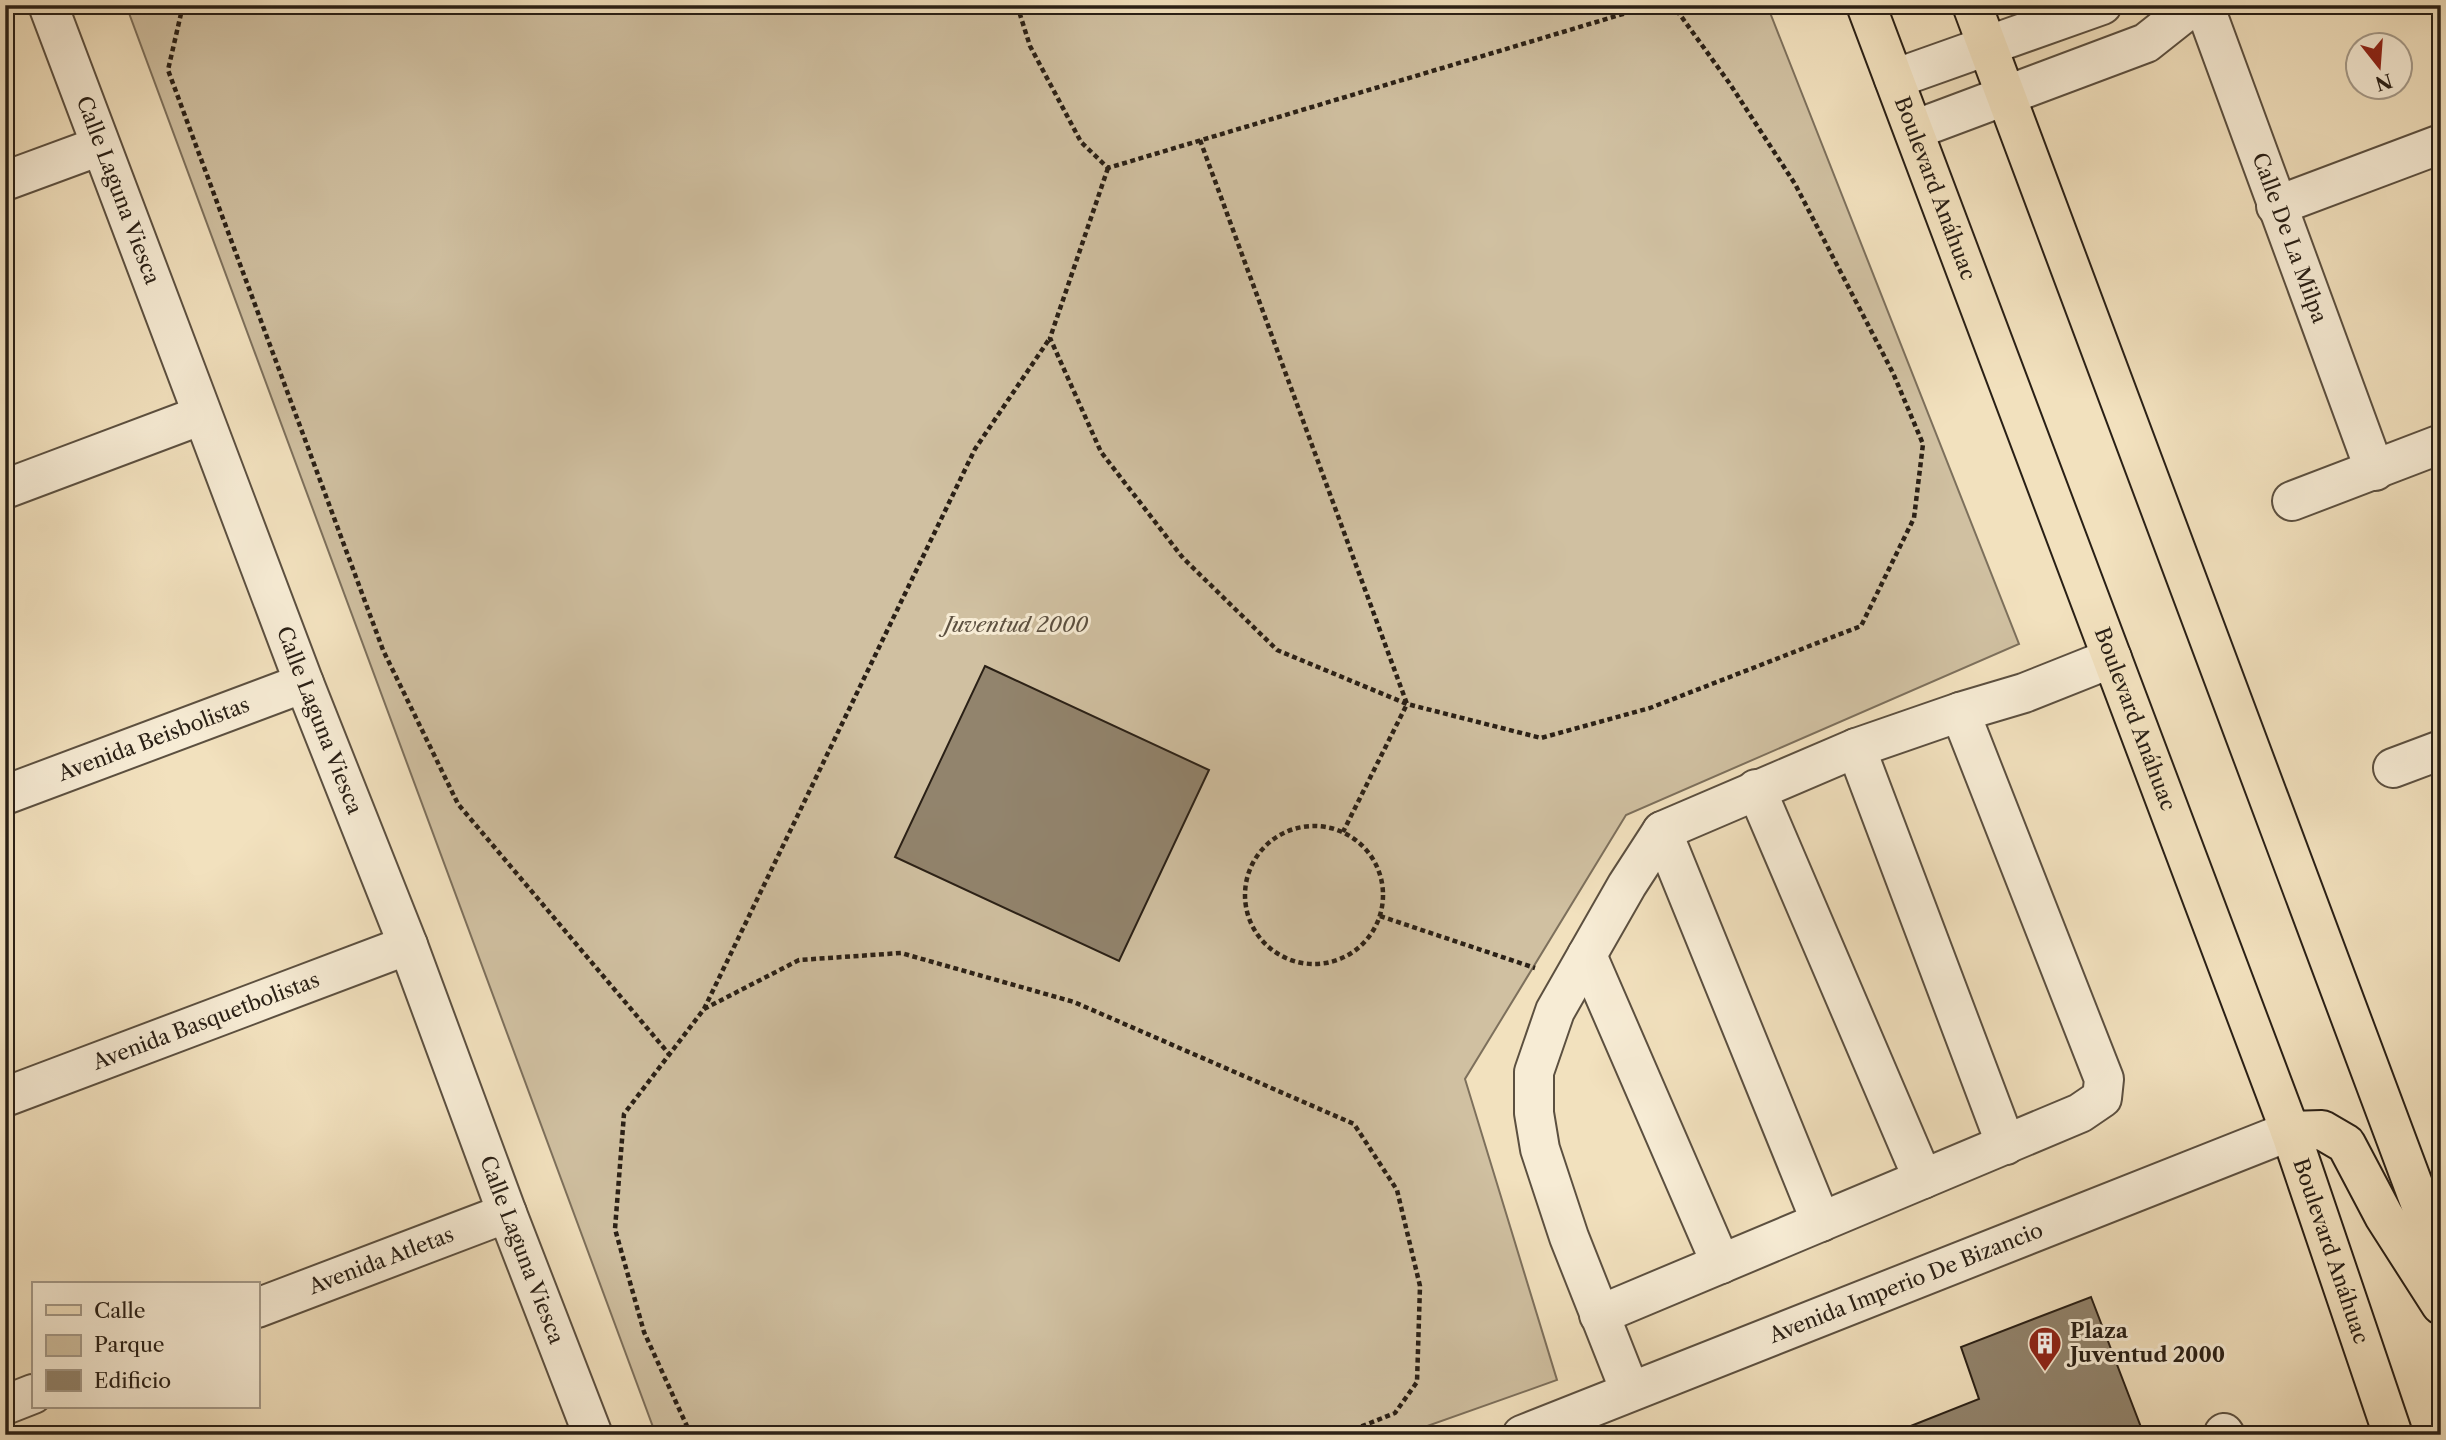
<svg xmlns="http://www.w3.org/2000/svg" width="2446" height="1440" viewBox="0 0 2446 1440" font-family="'Libre Caslon Text',serif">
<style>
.green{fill:#d0c0a1;stroke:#7d705c;stroke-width:2}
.building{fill:#92846d;stroke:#2a2016;stroke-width:2}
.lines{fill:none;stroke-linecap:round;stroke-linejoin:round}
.minor-casing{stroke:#5c5040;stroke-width:42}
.major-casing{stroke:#2a2016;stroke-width:42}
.path{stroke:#2a2016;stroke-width:4.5;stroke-dasharray:5 3.5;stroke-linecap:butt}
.minor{stroke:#f7ecd5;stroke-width:38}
.major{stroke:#f2e1be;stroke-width:38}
.labels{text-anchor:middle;stroke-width:6;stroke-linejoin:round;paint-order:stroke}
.street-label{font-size:21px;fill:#2a2016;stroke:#f7ecd5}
.park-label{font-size:21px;font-style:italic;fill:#5c5040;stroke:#f7ecd5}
.poi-label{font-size:21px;font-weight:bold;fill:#2a2016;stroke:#f7ecd5;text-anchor:start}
</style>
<rect width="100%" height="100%" fill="#f2e1be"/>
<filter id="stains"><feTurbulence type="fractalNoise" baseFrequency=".00286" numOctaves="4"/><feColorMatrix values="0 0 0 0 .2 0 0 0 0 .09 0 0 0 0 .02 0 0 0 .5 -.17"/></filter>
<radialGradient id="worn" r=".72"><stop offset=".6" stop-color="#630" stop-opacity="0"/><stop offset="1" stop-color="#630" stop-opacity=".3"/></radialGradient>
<polygon class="green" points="126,5 1767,5 2019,644 1626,815 1465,1079 1557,1380 1402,1435 656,1435"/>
<g class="building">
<polygon points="985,666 1209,770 1119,961 895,857"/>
<polygon points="2091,1297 2144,1435 1888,1435 1979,1399 1961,1347"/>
</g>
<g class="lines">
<defs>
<g id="minor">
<path id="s1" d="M48,5L304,683L408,945L507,1213L593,1435"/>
<path id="s2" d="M2204,5L2375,471"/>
<polyline points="1894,79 2102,5"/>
<polyline points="1914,130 2146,43 2194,5"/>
<polyline points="5,181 100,146"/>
<polyline points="2276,206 2441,144"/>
<polyline points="5,489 202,415"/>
<polyline points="2292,501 2441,444"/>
<polyline points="1856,748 2006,1145"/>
<polyline points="2393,768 2441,750"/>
<polyline points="1756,789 1923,1179"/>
<path id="s3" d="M5,795L304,683"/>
<polyline points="1662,831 1821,1222"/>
<polyline points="1587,955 1721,1264"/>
<path id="s4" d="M5,1097L408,945"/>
<path id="s5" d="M257,1308L507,1213"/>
<polyline points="1599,1315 2080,1113 2102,1098 2104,1079 1960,712"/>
<polyline points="1630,1391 1569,1237 1540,1149 1534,1113 1534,1072 1555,1011 1627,885 1662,831 1856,748 1960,712 2024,693 2112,658"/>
<polyline points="5,1405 33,1394"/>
<polyline points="2224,1433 2225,1435"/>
<path id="s6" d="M1522,1435L2290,1131"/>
</g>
<g id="major">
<path id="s7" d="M1866,5L2290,1131L2393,1435"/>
<polyline points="1972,5 2441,1259"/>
<polyline points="2290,1131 2322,1130 2346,1144 2384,1216 2441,1305"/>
</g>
</defs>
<use href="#minor" class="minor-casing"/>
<use href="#major" class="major-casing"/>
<g class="path">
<polyline points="183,5 168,70 383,650 458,804 669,1054"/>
<polyline points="1017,5 1030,46 1081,142 1108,168 1653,5"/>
<polyline points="1200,140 1407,704 1343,832"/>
<polyline points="1108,168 1050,338 1101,452 1183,558 1277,650 1407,704 1541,738 1650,708 1861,626 1914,518 1923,444 1893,373 1795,184 1730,84 1673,5"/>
<circle cx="1314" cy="895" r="69"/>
<polyline points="1380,916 1535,968"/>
<polyline points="704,1009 799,960 901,953 1074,1002 1354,1124 1397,1190 1420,1286 1417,1382 1395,1413 1340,1435"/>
<polyline points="691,1435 644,1332 615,1229 624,1114 704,1009 975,449 1050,338"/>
</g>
<use href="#minor" class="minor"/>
<use href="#major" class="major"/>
</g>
<defs>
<symbol id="building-pin" viewBox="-11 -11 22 30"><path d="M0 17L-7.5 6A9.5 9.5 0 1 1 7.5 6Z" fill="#8f2418" stroke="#f7ecd5"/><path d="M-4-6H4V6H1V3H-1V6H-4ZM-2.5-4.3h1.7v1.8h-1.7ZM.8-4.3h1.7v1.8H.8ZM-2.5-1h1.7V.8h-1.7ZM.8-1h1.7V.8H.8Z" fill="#fff"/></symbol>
</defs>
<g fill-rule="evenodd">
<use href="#building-pin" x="2026" y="1324" width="38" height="52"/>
</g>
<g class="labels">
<g class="street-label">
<text dy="7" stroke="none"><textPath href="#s7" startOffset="196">Boulevard Anáhuac</textPath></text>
<text dy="7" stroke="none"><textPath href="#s1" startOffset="198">Calle Laguna Viesca</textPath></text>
<text dy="7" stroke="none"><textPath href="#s2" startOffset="248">Calle De La Milpa</textPath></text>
<text dy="7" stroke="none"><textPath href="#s7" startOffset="763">Boulevard Anáhuac</textPath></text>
<text dy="7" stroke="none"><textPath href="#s1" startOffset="765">Calle Laguna Viesca</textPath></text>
<text dy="7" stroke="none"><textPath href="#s3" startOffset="159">Avenida Beisbolistas</textPath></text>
<text dy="7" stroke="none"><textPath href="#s4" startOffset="215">Avenida Basquetbolistas</textPath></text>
<text dy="7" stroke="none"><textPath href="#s1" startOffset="1332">Calle Laguna Viesca</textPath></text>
<text dy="7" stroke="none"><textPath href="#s7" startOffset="1330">Boulevard Anáhuac</textPath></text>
<text dy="7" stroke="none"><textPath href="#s5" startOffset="133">Avenida Atletas</textPath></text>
<text dy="7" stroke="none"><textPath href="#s6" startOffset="413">Avenida Imperio De Bizancio</textPath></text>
</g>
<g class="park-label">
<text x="1016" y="632">Juventud 2000</text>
</g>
<g class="poi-label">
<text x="2070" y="1338">Plaza<tspan x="2070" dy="24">Juventud 2000</tspan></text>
</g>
</g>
<rect width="2446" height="1440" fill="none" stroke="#f2e1be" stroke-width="28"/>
<rect x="7" y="7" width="2432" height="1426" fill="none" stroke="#2a2016" stroke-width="3.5"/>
<rect x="14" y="14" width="2418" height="1412" fill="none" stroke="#2a2016" stroke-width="2"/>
<rect x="32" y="1282" width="228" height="126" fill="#f7ecd5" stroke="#a59a89" stroke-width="2"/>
<rect x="46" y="1305" width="35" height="10" fill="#f2e1be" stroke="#a59a89" stroke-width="2"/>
<text x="94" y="1318" font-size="21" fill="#2a2016">Calle</text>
<rect x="46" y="1335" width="35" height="21" fill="#d0c0a1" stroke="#a59a89" stroke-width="2"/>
<text x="94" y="1352" font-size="21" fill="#2a2016">Parque</text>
<rect x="46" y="1370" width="35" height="21" fill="#92846d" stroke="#a59a89" stroke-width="2"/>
<text x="94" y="1388" font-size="21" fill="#2a2016">Edificio</text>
<g transform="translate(2379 66) rotate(163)"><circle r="33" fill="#f7ecd5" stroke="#a59a89" stroke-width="2"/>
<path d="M0-5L12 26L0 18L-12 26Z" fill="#8f2418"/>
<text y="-10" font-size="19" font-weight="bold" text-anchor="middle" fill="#2a2016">N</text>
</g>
<rect width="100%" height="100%" filter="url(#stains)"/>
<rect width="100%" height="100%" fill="url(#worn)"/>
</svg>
